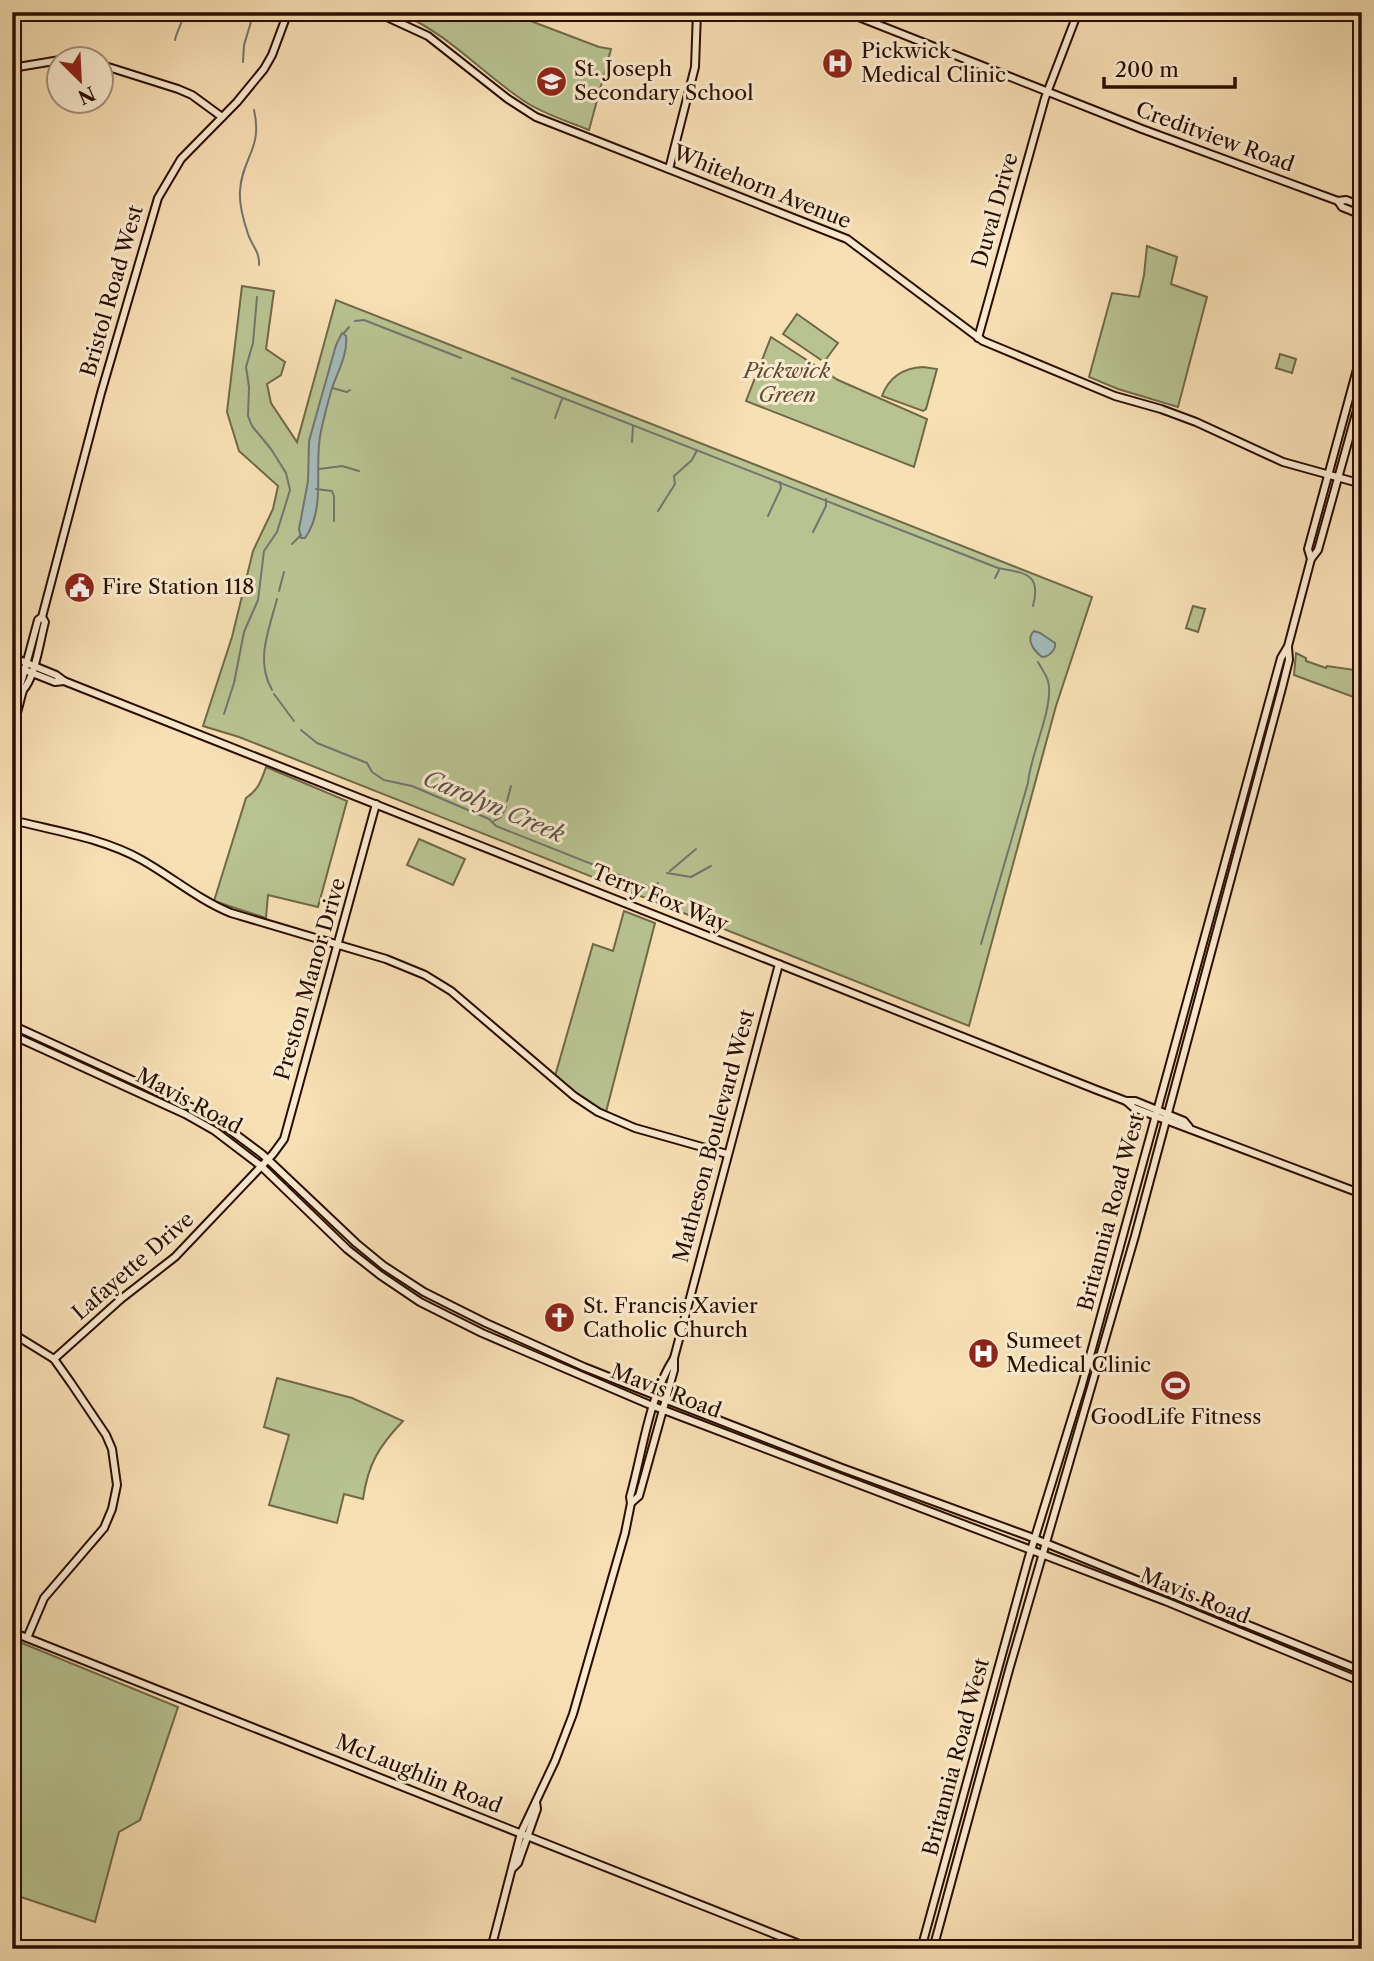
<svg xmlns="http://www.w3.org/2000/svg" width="1374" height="1961" viewBox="0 0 1374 1961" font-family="'Libre Caslon Text',serif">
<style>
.green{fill:#b8c391;stroke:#716848;stroke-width:2}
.water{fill:#a3bab9;stroke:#73746f;stroke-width:2}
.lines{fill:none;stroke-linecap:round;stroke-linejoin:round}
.stream{stroke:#73746f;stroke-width:2}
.secondary-casing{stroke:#2a0c00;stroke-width:10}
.secondary{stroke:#faebcf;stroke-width:6}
.labels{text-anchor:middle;stroke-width:6;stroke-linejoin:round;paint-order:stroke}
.poi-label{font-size:21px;fill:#2a0c00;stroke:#faebcf;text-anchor:start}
.street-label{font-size:21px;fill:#2a0c00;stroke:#faebcf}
.park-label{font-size:21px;font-style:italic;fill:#5c4c33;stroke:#faebcf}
.water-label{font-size:23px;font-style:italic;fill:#5a524a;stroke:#faebcf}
</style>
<rect width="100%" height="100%" fill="#f8e0b5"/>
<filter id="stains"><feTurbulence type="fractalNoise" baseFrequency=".00286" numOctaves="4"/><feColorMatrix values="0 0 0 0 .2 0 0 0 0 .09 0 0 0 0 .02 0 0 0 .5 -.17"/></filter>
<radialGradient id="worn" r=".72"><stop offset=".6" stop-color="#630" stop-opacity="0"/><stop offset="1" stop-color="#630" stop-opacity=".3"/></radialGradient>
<g class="green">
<path d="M405,12H507L599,47L611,49L589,130C567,121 543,114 524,101C482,73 450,36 404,15Z"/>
<polygon points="1147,246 1177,257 1171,284 1207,297 1178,407 1118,389 1089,377 1112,293 1139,297 1144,275"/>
<polygon points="242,286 274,291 266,349 285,362 281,375 267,384 271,403 297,442 336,300 1092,597 1056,706 969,1026 239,737 203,726 232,637 253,551 273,509 278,486 239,451 227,412"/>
<polygon points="797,314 838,343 824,362 783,334"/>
<polygon points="771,337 838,380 927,419 914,467 746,401"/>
<polygon points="1280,354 1296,359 1292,373 1276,368"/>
<path d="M923,367L937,369L926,409L923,411L882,396C889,377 903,368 923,367Z"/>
<polygon points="1193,606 1205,609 1198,632 1186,628"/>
<polygon points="1296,653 1306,658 1306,661 1326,668 1327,666 1362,671 1356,698 1294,675"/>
<path d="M266,767L347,801L318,907L268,895L266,918L214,901L246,798C259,789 261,781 266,767Z"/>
<polygon points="419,839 465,859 453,885 407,865"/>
<polygon points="624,911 655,923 606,1112 576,1094 555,1076 593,944 613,951"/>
<path d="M277,1378L352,1398L403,1421C379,1446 368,1464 363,1499L344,1494L337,1523L269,1505L289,1435L264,1427Z"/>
<polygon points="12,1639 178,1707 140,1820 119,1832 95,1922 12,1894 12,1708 21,1681 12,1676"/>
</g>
<g class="water">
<path d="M342,333L346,336C348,354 338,371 332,388C328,402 324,417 321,431C313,466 327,507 305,538H301L299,529L308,481L309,441L336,345Z"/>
<path d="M1034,631L1040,633L1055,643C1056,650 1049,657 1042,657C1034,651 1025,639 1034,631Z"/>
</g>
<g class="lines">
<g class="stream">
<path d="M175,40C177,30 183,23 184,12"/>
<polyline points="243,62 244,45 254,12"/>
<path d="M254,110C263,149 242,157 240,191C239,204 244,222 248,234C252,246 260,252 259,265"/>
<polyline points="355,321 364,320 461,358"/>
<polyline points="344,333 349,327"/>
<path d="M512,378L998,568C1024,573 1042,573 1033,606"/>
<polyline points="332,388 347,392 350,390"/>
<polyline points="555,418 562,399"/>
<polyline points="632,442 633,426"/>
<polyline points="319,469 342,466 359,471"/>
<polyline points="316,489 332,491 334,496 334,521"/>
<polyline points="658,511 675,484 674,476 692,460 697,450"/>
<polyline points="768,516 781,488 780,482"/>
<polyline points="813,532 826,506 826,499"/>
<polyline points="292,544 301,535"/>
<polyline points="995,578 999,570"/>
<polyline points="279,591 284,572"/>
<path d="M272,690C255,660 269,630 277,599"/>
<polyline points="274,694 294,721"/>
<polyline points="224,714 234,683 244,632 258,600 264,551 277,532 290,490 286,473 271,449 252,426 248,416 249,387 246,367 253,343 257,297"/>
<polyline points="301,730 317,743 367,763 372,772 384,780 412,786 489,819 496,826 647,886 679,905"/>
<polyline points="507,801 511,786"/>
<polyline points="494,821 501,817 506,807"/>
<polyline points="670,871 696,849"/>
<polyline points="667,873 691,877 711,866"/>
<polyline points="652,890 658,883"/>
<path d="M981,944L1028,783C1030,755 1055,705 1048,681C1046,674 1041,668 1038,662"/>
</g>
<defs>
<g id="secondary">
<polyline points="376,12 428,36 508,99 536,117 847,239 983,341 1115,396 1161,409 1196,422 1283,462 1362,484"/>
<polyline points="846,12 1142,129 1338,201 1346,200 1362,206"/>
<polyline points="102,65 178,89 192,95 222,117"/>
<polyline points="12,68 60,60"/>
<polyline points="669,169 695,67 697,12"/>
<polyline points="1338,201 1342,207 1362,215"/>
<polyline points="978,338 1045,98 1078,12"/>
<polyline points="1311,559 1308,549 1362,351"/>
<path d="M12,657L56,675L64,681C409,816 753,953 1097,1090L1126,1101H1135L1184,1121L1189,1127"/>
<polyline points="12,665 55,682 64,681"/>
<polyline points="23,690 20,685 23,676 38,620 42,617 101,393 158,198 181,159 237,102 264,69 272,55 288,12"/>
<path d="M12,732L23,690C35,678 40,640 45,622L42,617"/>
<path d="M12,820C55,831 103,838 142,860C172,877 199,900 231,913L386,959L425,975L451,991L574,1096L598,1112L635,1128L727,1154"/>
<polyline points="12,1025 191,1107 222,1124 262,1154 356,1243 384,1266 424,1292 486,1323 584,1367 672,1402 842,1468 1028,1536 1362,1671"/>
<polyline points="12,1035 185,1114 215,1131 261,1166 347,1249 380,1275 420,1302 482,1333 648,1404 1165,1601 1362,1682"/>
<polyline points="1126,1101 1134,1108 1362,1194"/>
<polyline points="12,1333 54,1359 71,1383 106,1435 112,1449 117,1485 112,1509 104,1528 44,1598 27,1638"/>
<polyline points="54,1359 121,1299 175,1257 273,1154 284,1139 376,804"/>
<polyline points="631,1503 639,1496 674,1370 674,1358 779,964"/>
<polyline points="12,1632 812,1949"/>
<polyline points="513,1868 518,1863 537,1809 536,1802"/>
<path d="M491,1949L521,1833L555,1761L573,1714L625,1533L631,1503L630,1497C643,1451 648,1399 674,1358"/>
<polyline points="921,1949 1028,1560 1082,1385 1281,658 1288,646 1311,559 1318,550 1362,392"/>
<polyline points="933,1949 1009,1670 1135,1236 1282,688 1289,660 1288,647"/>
</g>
</defs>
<use href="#secondary" class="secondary-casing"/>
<use href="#secondary" class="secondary"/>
</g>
<defs>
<symbol id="hospital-disc" viewBox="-11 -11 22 22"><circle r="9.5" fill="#8f2418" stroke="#faebcf"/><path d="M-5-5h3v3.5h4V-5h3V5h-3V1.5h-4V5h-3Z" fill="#fff"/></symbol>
<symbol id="school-disc" viewBox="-11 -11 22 22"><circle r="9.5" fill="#8f2418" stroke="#faebcf"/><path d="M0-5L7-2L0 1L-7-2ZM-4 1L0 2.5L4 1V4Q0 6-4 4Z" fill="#fff"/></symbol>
<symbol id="civic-disc" viewBox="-11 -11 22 22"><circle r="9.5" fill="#8f2418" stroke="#faebcf"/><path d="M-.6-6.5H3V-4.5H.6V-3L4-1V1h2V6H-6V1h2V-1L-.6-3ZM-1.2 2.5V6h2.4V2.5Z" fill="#fff"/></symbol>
<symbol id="church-disc" viewBox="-11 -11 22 22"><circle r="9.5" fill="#8f2418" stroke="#faebcf"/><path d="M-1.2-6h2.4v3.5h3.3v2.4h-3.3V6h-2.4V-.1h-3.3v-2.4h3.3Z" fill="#fff"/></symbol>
<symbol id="stadium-disc" viewBox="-11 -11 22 22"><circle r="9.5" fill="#8f2418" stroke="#faebcf"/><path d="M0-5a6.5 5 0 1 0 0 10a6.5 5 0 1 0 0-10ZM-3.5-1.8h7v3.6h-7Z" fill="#fff"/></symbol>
</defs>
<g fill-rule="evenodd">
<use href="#hospital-disc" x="820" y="46" width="35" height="35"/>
<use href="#school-disc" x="534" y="64" width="35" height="35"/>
<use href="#civic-disc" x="62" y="570" width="35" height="35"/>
<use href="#church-disc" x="542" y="1300" width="35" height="35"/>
<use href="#hospital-disc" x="966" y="1336" width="35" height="35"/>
<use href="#stadium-disc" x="1158" y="1368" width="35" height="35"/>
</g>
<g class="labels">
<g class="poi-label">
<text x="861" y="58">Pickwick<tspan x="861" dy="24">Medical Clinic</tspan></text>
<text x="574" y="76">St. Joseph<tspan x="574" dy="24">Secondary School</tspan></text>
<text x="102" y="594">Fire Station 118</text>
<text x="583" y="1313">St. Francis Xavier<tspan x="583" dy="24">Catholic Church</tspan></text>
<text x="1006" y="1348">Sumeet<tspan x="1006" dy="24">Medical Clinic</tspan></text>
<text x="1176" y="1424" text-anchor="middle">GoodLife Fitness</text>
</g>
<g class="street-label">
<text transform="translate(1215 137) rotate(20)" y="7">Creditview Road</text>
<text transform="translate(762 187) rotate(22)" y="7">Whitehorn Avenue</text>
<text transform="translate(995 210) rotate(-74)" y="7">Duval Drive</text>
<text transform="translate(112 291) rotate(-74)" y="7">Bristol Road West</text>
<text transform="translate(660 898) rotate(22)" y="7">Terry Fox Way</text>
<text transform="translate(310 979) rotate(-74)" y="7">Preston Manor Drive</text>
<text transform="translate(189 1101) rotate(28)" y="7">Mavis Road</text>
<text transform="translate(714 1136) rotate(-75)" y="7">Matheson Boulevard West</text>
<text transform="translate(1111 1212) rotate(-75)" y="7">Britannia Road West</text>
<text transform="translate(133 1266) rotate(-41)" y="7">Lafayette Drive</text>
<text transform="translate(666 1391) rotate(21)" y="7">Mavis Road</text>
<text transform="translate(1195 1596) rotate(22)" y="7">Mavis Road</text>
<text transform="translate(956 1757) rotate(-75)" y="7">Britannia Road West</text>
<text transform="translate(419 1774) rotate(22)" y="7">McLaughlin Road</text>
</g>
<g class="park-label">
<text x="787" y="378">Pickwick<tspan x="787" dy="24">Green</tspan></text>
</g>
<g class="water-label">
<text transform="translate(494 806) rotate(23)" y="8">Carolyn Creek</text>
</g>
</g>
<rect width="1374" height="1961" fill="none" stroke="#f8e0b5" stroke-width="42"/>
<rect x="14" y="14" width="1346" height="1933" fill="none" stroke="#2a0c00" stroke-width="3.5"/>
<rect x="21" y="21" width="1332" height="1919" fill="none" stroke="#2a0c00" stroke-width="2"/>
<g transform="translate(80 80) rotate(156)"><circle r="33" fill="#faebcf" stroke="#a7927c" stroke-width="2"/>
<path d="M0-5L12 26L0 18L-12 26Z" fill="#8f2418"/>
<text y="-10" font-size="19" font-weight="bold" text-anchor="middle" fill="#2a0c00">N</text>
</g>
<path d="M1104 77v10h131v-10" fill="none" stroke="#2a0c00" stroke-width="3.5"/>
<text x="1115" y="77" font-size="21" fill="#2a0c00" stroke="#faebcf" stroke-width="5" paint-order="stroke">200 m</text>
<rect width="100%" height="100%" filter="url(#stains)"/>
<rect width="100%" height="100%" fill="url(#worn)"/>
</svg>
